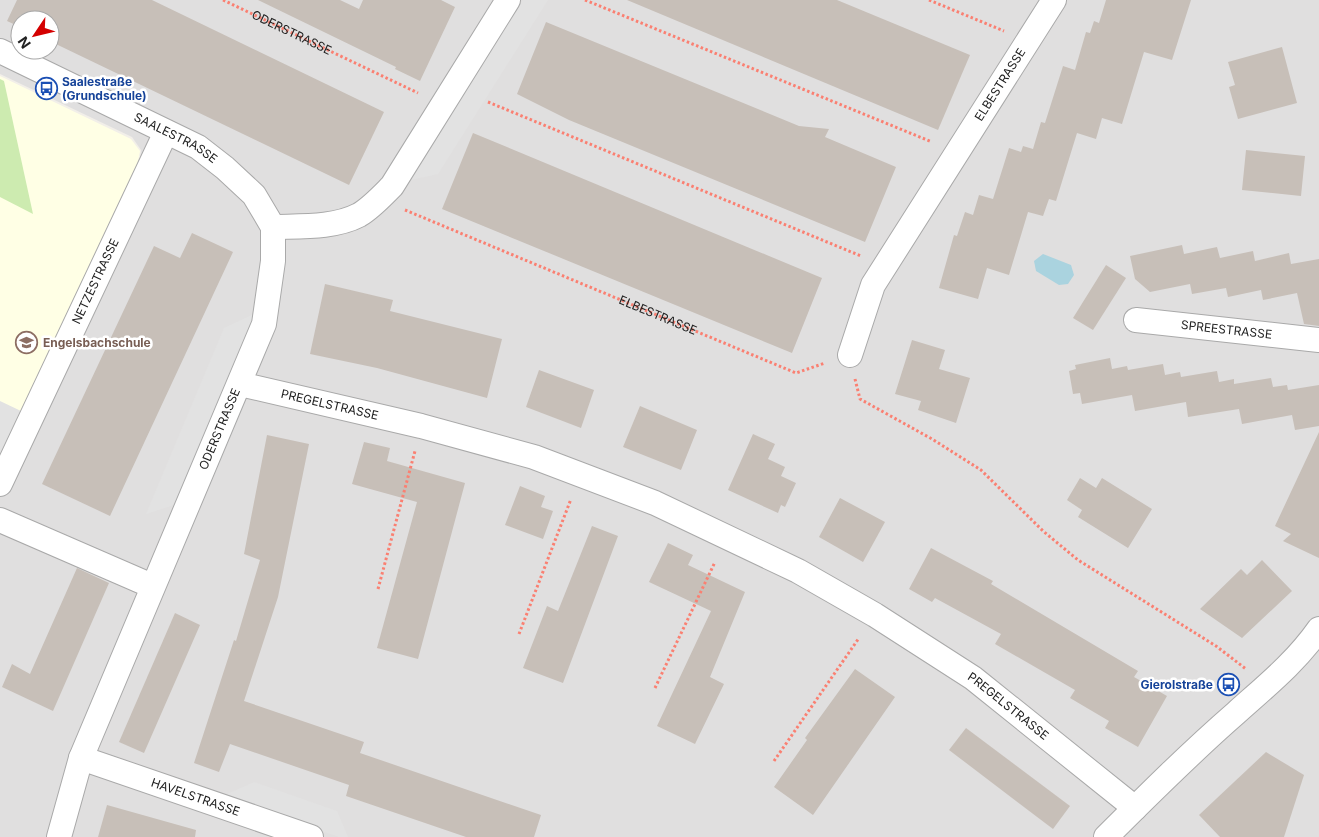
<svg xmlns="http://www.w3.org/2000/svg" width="1319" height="837" viewBox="0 0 1319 837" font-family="Inter,sans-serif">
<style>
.residential{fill:#e0dfdf;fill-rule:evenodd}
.education{fill:#ffffe5}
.grass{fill:#cdebb0}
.parking{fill:#e2e2e2}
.water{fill:#aad3df}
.building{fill:#c7bfb8}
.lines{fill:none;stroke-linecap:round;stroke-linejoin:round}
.minor-casing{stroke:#a9a9a9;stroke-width:26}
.path{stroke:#fa8072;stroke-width:3;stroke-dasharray:2.5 2.5;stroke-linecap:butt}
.minor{stroke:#fff;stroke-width:24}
.labels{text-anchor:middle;stroke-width:5;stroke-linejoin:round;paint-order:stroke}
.street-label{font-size:12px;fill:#222;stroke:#fff}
.transit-label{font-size:12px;font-weight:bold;fill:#164399;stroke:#fff;text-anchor:start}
.education-label{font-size:12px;font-weight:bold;fill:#785e54;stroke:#fff;text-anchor:start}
</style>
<rect width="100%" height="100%" fill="#f2efe9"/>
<path class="residential" d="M0,0H1319V837H0V470L139,167L141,150L132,137L0,74ZM20,20H50V50H20Z"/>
<polygon class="education" points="0,76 131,139 140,151 137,166 0,460"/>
<polygon class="grass" points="0,79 4,81 33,214 0,197"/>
<g class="parking">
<polygon points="523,0 548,0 438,174 410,180"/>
<polygon points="254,314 246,339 174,505 146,514 224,328"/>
<polygon points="0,401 21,411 0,457"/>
<polygon points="254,782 337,811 348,837 339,837 223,796"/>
</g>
<polygon class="water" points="1043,254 1071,265 1074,275 1068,284 1059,285 1036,271 1034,261"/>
<g class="building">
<polygon points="17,0 152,0 384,112 349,185 60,46 50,41 50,20 20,20 20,27 7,21"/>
<polygon points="258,0 340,0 359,9 363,0 441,0 455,7 420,81 395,69 396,67"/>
<polygon points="627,0 837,0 970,55 938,130"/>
<polygon points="1106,0 1191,0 1172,60 1144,52 1122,124 1102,118 1096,139 1077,133 1056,201 1049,199 1043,216 1028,212 1009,275 987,268 978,299 939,288 954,235 957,236 965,212 973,215 979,195 993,199 1009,148 1021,152 1023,146 1033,149 1041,122 1045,123 1063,66 1075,70 1086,32 1090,33 1094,21 1099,23"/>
<polygon points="546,22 799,126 829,129 825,137 896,167 865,242 569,120 517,94"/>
<polygon points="1282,47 1297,103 1238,119 1229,87 1235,85 1228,62"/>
<polygon points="473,133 822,278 792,353 442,209"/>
<polygon points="1246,150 1305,156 1301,196 1242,190"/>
<polygon points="192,233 233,252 110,516 42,484 154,246 180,258"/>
<polygon points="1182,245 1184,254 1217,247 1220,258 1253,251 1255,261 1289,253 1291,264 1319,259 1319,326 1304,324 1297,293 1263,300 1261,290 1228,297 1226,288 1192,294 1190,284 1150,292 1135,279 1130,256"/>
<polygon points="1106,265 1126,278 1093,330 1073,318"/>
<polygon points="325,284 393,300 390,311 502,339 487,398 377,368 310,354"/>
<polygon points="912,340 945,350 939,369 970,378 956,423 918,410 921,401 895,394"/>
<polygon points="1110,358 1112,369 1127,366 1128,370 1163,364 1165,375 1180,372 1181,377 1217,371 1219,382 1234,379 1234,384 1271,378 1273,387 1287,385 1288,390 1319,385 1319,426 1295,430 1292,415 1242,424 1239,409 1188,417 1186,402 1135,411 1132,395 1082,404 1080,393 1073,394 1069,371 1076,369 1075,365"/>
<polygon points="539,370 594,390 581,428 526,407"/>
<polygon points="640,406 697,430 681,470 623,447"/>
<polygon points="1319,432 1319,558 1283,541 1291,534 1275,526"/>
<polygon points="753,434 775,444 768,459 785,467 781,476 796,483 785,507 781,505 778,513 728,490"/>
<polygon points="267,435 309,444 278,597 244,701 364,742 360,753 541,815 534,837 466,837 346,796 349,785 230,744 219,772 194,763 234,640 236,641 260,560 244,554"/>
<polygon points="364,442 390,448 387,461 465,483 418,659 377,648 417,502 352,484"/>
<polygon points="1080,478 1096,488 1102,478 1152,509 1128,548 1078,517 1082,510 1067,500"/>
<polygon points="520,486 545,496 541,507 553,511 543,539 505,525"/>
<polygon points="840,498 885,522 863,562 819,537"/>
<polygon points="592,526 618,536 563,683 523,668 547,606 558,611"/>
<polygon points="668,543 693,555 688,565 745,592 710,677 724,684 695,744 657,726 711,611 649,582"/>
<polygon points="931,548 993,581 991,584 1138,671 1134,677 1167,696 1138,747 1105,728 1109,721 1070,698 1075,690 995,644 1001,634 935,598 932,602 909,589"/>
<polygon points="1262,560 1292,591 1242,638 1200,609 1241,569 1247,575"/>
<polygon points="77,568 109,583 53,711 2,687 12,664 30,674"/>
<polygon points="175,613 200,625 144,753 119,742"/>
<polygon points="855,669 895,697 813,815 774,787 807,740 805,738"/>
<polygon points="966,728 1070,806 1053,829 949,750"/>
<polygon points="1266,752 1304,775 1284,837 1220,837 1199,815"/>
<polygon points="107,805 196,830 195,837 98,837"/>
</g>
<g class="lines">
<defs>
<g id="minor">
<path id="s3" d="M0,51L198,147L225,168L254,195L273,227"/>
<path d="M273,227C301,226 334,228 359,215C371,208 382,196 392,186L508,0"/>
<path id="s4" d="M1136,320L1319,340"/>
<path id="s5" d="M850,355L873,285L1054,0"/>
<path id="s6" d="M240,384L421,426L534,457L655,503L798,571L875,615L973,678L1135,808"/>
<path id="s7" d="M0,484L166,132"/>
<polyline points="0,520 152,586"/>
<path id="s8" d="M81,758L311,837"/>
<path id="s9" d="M59,837L81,758L264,324L273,261V227"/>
<path d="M1106,837C1148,795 1191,752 1236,713C1266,686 1296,662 1319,629"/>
</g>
</defs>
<use href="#minor" class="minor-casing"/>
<g class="path">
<path id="s1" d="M223,0L418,93"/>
<polyline points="585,0 932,142"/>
<polyline points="929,0 1004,31"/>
<polyline points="488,102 861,256"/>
<path id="s2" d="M405,210L796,373L825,363"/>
<polyline points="855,379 860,399 932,439 981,470 1043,531 1078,560 1216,646 1246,669"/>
<polyline points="378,589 415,451"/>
<polyline points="519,634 571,499"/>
<polyline points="655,688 715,562"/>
<polyline points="774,761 859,638"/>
</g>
<use href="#minor" class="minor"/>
</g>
<defs>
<symbol id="bus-ring" viewBox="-11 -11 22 22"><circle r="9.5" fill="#fff" stroke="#1a4fb4" stroke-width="1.5"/><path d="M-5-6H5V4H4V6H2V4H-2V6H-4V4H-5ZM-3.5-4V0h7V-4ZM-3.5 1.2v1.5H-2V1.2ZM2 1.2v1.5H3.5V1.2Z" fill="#1a4fb4"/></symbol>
<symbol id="school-ring" viewBox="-11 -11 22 22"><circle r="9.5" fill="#fff" stroke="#8d6e63" stroke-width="1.5"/><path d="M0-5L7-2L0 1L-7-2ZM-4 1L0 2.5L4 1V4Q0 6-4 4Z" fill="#8d6e63"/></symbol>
</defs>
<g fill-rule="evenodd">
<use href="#bus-ring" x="34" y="76" width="25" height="25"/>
<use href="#school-ring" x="14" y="330" width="25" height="25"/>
<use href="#bus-ring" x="1216" y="672" width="25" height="25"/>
</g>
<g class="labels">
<g class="street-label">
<text dy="4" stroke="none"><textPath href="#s1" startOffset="76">ODERSTRASSE</textPath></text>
<text dy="4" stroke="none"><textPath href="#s5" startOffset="311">ELBESTRASSE</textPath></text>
<text dy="4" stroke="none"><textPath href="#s3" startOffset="196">SAALESTRASSE</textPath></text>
<text dy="4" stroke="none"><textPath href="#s7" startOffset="224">NETZESTRASSE</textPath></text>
<text dy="4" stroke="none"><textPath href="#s2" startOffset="274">ELBESTRASSE</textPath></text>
<text dy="4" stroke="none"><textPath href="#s4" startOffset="91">SPREESTRASSE</textPath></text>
<text dy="4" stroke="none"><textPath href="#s6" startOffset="92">PREGELSTRASSE</textPath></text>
<text dy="4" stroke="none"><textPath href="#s9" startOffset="439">ODERSTRASSE</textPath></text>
<text dy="4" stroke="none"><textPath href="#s6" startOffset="841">PREGELSTRASSE</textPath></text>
<text dy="4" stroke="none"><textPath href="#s8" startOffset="121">HAVELSTRASSE</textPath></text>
</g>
<g class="transit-label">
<text x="62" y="86">Saalestraße<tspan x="62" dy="14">(Grundschule)</tspan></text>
<text x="1213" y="689" text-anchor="end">Gierolstraße</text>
</g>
<g class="education-label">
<text x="43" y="347">Engelsbachschule</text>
</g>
</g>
<g transform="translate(35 35) rotate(235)"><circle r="24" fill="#ffffff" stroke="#a7a7a7"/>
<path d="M0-4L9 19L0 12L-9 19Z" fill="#d40000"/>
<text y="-8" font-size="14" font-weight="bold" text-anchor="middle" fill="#222222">N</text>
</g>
</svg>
